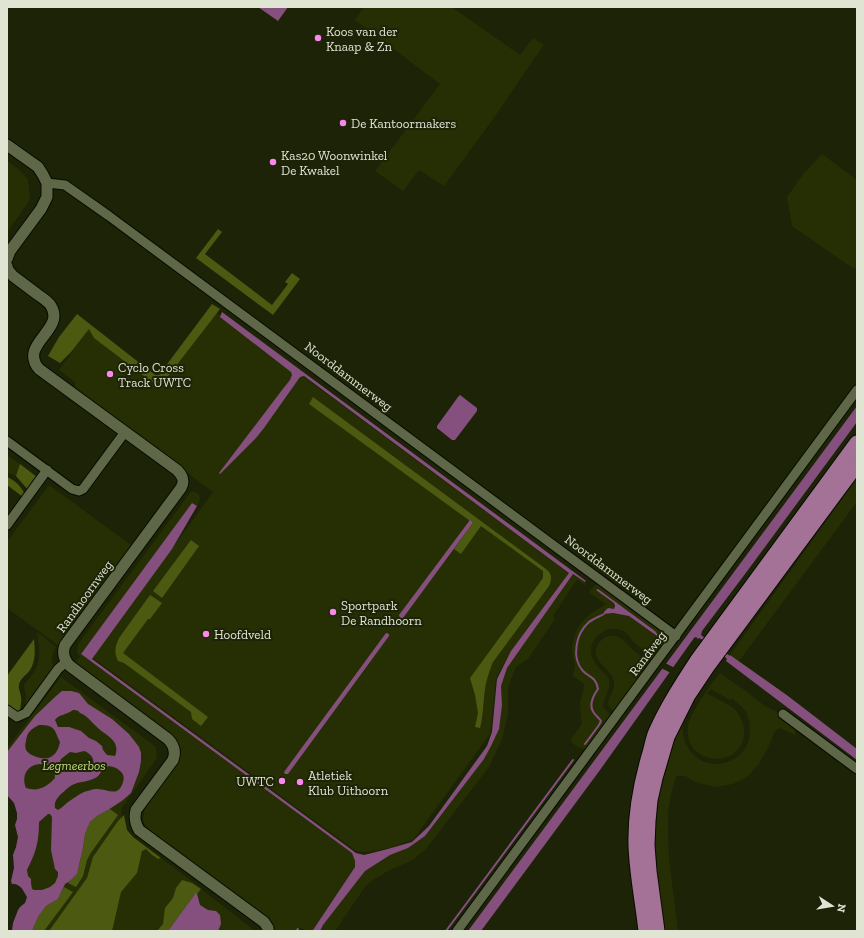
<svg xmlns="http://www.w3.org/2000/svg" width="864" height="938" viewBox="0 0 864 938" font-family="'Zilla Slab',serif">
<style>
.green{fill:#262f03;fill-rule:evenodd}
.forest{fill:#4b5911}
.water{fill:#85507e;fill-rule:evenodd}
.pier{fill:#1c2306}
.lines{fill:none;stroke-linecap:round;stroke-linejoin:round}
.stream{stroke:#85507e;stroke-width:2}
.minor-casing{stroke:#070c00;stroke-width:11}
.tertiary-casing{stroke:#070c00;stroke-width:13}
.trunk-casing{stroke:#070c00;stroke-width:17}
.minor{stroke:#5f6749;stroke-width:9}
.tertiary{stroke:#5f6749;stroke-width:11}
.trunk{stroke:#a37296;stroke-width:15}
.poi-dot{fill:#f888e9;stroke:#1c2306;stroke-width:1.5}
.labels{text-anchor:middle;stroke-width:4;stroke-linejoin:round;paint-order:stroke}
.poi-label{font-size:13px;fill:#dfe4d3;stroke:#1c2306;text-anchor:start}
.street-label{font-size:13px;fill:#dfe4d3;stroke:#1c2306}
.park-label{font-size:13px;font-style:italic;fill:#c0d878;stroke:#1c2306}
</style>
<rect width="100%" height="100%" fill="#1c2306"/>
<g class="green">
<polygon points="364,7 452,7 520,55 533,38 544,45 531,63 496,115 444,186 419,170 403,191 375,171 440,84 355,20"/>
<polygon points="822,154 857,180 857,265 854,269 792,226 787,197 804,173"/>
<polygon points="7,161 17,168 28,179 30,200 7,232"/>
<polygon points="213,310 569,573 511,651 496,678 490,734 413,840 385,849 367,852 356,851 93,658 213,492 74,387 76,383 59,370 89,329 161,378"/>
<polygon points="7,455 20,464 16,476 7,472"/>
<polygon points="857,478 857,502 739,661 730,655"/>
<polygon points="49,485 131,545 58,645 7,608 7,542"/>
<polygon points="193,491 199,494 200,500 197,506 192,503 81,654 352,853 355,861 355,867 313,930 307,931 299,927 299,931 273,931 151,832 146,826 143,820 145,806 180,749 179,744 174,738 95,679 75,663 80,656 77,653 78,644 190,493"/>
<polygon points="573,574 585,582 586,586 578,580 576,581 553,616 555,619 528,659 516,667 508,687 508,714 502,739 489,767 426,849 413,860 388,871 373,880 365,887 335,931 320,931 323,925 365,871 390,855 408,848 425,836 484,759 502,705 501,686 507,668"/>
<path d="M599,584L665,631L667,639L666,644L614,712C613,710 609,708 608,705C606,701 615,691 614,682C612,667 587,661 599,643C601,640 605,636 609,636C620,633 628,645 634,651C639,655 644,658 649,662L654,656C648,653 642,650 638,646C632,642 629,634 623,631C617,628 610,628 605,631C599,634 595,638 592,644C588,656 596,665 604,673C607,676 609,677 609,681C611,691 603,697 603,707L611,715L589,747C581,751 576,746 570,741L582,723C581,717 580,710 580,703C581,697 584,691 584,684L573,676C573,672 575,670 575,667C575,661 572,656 572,651C574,625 585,616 606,604L589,593C591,588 594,585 599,584ZM598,589L655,631L657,635L656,636L629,616L613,613L604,614L614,609V603L596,590Z"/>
<path d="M37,632L56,647C52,655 50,661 55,669L24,712L26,697L24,685C27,680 31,677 34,672C42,661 39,645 37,632Z"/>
<path d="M720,673L746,691L765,706L783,715L795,727V735L780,728L775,731L768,748L759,764L747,777L733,784L716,787L698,783L685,776H676L671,794L668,813V837L669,858L678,931H661L653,859L654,820L658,789L674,738L685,717C681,729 682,739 689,749C707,777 751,763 750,730C750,724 749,718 746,712C743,707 737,703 733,699L730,700L711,689L707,693C715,698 724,702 732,707C739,712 743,721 744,730C745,772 681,766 688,725C691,712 711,684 720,673Z"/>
<polygon points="61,677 156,747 157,758 121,809 122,823 128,836 146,848 151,855 158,859 161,858 201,888 201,889 250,927 254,931 21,931 33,908 17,857 24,814 7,788 7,748"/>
</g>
<g class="forest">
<polygon points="218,229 222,232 205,254 272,305 288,284 285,282 292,273 300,279 273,315 196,258"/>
<path d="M212,304L220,309L169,375C163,381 161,384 152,382L94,338L89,329L72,351L60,363L48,356L59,337L77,314L155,375H159Z"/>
<path d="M313,397L546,569C552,573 552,579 549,586L493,662C490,669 488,676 486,683C483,698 484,713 480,728L475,727L478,713L475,695L470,678L543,578V571L481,526L461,554L454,549L472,524V521L471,520L470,521L309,404Z"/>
<polygon points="20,464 37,477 28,490 16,476"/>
<path d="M7,477C16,481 21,486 25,495L23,497L7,485Z"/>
<polygon points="191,540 199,546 162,598 153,591"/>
<path d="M150,595L162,603L150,619H148L123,653L208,717L201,726L192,719L191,712L124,663L118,661C114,652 115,647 119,638Z"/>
<path d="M34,639C35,649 36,661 30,670C27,675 20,678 19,685C18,689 21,693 21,697C22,702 20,708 20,713L7,707V676Z"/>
<polygon points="110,809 118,815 90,854 87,860 83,876 76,887 68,883 77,874 83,848 85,834 90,822 97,816"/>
<polygon points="124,815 127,830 133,837 161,858 158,859 152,855 146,849 142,851 137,873 121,892 112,931 49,931 87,878 93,857 118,821"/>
<polygon points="182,880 192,883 201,889 197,894 195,894 168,931 157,931 163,924 165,908 173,898 176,888"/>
<polygon points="64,887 73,892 44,931 32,931 38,917 46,906 58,899"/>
</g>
<g class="water">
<polygon points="258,7 288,7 278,21"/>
<polygon points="222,312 586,581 585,582 573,574 507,668 501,686 502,705 499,729 491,746 484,759 425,836 408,848 390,855 365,871 323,925 320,931 309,931 313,930 355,867 355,861 352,853 81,654 192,503 197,506 172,549 92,659 356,853 364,855 384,850 412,842 429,826 487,746 492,732 497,679 511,651 569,573 304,376 300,377 264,428 256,438 220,474 219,473 282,390 290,380 292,375 291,372 220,317"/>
<polygon points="460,395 477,408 477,411 455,440 452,440 437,428 437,426 458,397"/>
<polygon points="857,406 857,422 745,574 702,631 701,635 705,638 703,640 699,638 698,639 696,637 694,638 600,770 481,931 468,931"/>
<polygon points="470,520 472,521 472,524 403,618 400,618 399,615"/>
<polygon points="598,589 655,631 658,635 657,636 629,616 613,613 604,614 604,612 608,608 614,609 615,606 614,603 596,590"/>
<polygon points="386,633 389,634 389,636 288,774 285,774 284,772"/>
<polygon points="726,653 730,656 730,655 788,696 857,749 857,760 726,661 727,659 724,656"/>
<path d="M62,691H71L79,693L88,704L112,719L129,734L139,747L141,753V761L139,772L131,793L123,800L108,810L97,816L90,822L85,834L83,848L77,874L70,881L65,884L58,899L46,906L38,917L32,931H12L13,923L18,910L20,907L25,903L27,897C23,890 20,883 12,884L11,881L14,868L13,855L16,847L18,837L15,825L17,819V813L14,803L7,795V752L35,716L56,696ZM73,710C76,710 78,710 80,713C88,716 91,722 97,727C106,736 121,740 115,756L107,755L103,750L102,746L96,741L89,738L81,731L69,727H58L55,720C59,714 67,715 73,710ZM39,725C56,725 54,730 60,742C57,757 48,762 34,756C31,755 28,753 26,750C25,747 25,744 26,741C27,732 31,729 39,725ZM84,751C93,754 96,762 91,769L85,772L76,771H64L61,769L60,762L61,759L70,752L76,753ZM40,764C49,765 55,769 55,778C47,787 38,792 26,788C21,776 27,765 40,764ZM109,766C114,767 118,768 122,773C124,776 124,779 123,782C118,799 107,788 96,789C93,789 88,791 84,792C79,794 73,799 68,802C64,805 62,808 58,810L55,808C54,802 57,798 61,794C66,790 70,785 77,783C82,782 94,780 98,776C102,772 102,768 109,766ZM48,814H50L52,817L51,850L55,869L58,872V876L55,883L50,887L42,890H34L32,889L31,883V879L28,876L27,870C36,852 39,842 39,822Z"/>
<polygon points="196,893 197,894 200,905 208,910 216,911 220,915 221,924 218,931 168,931 195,894"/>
</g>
<polygon class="pier" points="665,663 675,668 671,673 661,668"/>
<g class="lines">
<g class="stream">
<path d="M585,744L599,725L601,721C599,718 596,716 594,713C588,705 593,696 598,689C596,677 590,678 583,671C571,658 576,634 588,623C592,619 599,617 604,614"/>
<polyline points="296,931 298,929"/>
<polyline points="446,931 573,760"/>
</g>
<defs>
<g id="minor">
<polyline points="47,183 65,185 109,216 676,636"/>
<polyline points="7,441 72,489 79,491 83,489 125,432"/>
<polyline points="7,525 47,470"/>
<polyline points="7,710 17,717 26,713 58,669 66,662"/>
<polyline points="783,714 857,769"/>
<polyline points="457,931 857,390"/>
</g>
<g id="tertiary">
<polyline points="7,145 38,167 43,175 47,183 47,197 41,209 10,251 7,259"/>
<path d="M7,266L8,270L13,276C21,282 29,288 37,294C42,298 48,301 51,306C66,330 18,344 39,369L177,470C183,476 185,481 181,488L65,645C62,653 64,660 70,666L168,739C174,745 176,752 173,760L136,810C134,818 135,823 139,830L264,922L268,928V931"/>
</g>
<g id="trunk">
<path d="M646,931C643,903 637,874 636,846C635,814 641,783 650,753C652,746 653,739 656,732C667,707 682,684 697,661L857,443"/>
<polyline points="657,931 649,871 647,845 648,821 650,800 655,778 667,737 688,695 706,668 857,464"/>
</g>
</defs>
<use href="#minor" class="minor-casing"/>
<use href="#tertiary" class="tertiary-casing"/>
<use href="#trunk" class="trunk-casing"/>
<use href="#minor" class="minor"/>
<use href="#tertiary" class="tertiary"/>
<use href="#trunk" class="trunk"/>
</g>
<g class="poi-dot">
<circle cx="318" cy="38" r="4"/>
<circle cx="343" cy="123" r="4"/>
<circle cx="273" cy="162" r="4"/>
<circle cx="110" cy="374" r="4"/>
<circle cx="333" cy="612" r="4"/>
<circle cx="206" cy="634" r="4"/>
<circle cx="282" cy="781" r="4"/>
<circle cx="300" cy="782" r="4"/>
</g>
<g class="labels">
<g class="poi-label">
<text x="326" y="36">Koos van der<tspan x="326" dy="15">Knaap &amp; Zn</tspan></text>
<text x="351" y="128">De Kantoormakers</text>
<text x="281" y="160">Kas20 Woonwinkel<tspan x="281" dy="15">De Kwakel</tspan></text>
<text x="118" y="372">Cyclo Cross<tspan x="118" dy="15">Track UWTC</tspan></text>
<text x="341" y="610">Sportpark<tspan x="341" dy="15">De Randhoorn</tspan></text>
<text x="214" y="639">Hoofdveld</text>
<text x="308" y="780">Atletiek<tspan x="308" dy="15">Klub Uithoorn</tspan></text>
<text x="274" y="786" text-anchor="end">UWTC</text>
</g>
<g class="street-label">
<text transform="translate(349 376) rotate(37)" y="5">Noorddammerweg</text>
<text transform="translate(609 569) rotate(37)" y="5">Noorddammerweg</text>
<text transform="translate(84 596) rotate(-54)" y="5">Randhoornweg</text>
<text transform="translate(647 653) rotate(-53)" y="5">Randweg</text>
</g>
<g class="park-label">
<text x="74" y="770">Legmeerbos</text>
</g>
</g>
<rect width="864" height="938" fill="none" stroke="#dfe4d3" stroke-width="16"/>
<g transform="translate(832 906) rotate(102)" stroke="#1c2306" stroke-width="3" paint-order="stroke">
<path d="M0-3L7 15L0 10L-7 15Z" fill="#dfe4d3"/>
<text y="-6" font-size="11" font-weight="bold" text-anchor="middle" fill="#dfe4d3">N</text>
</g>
</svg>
